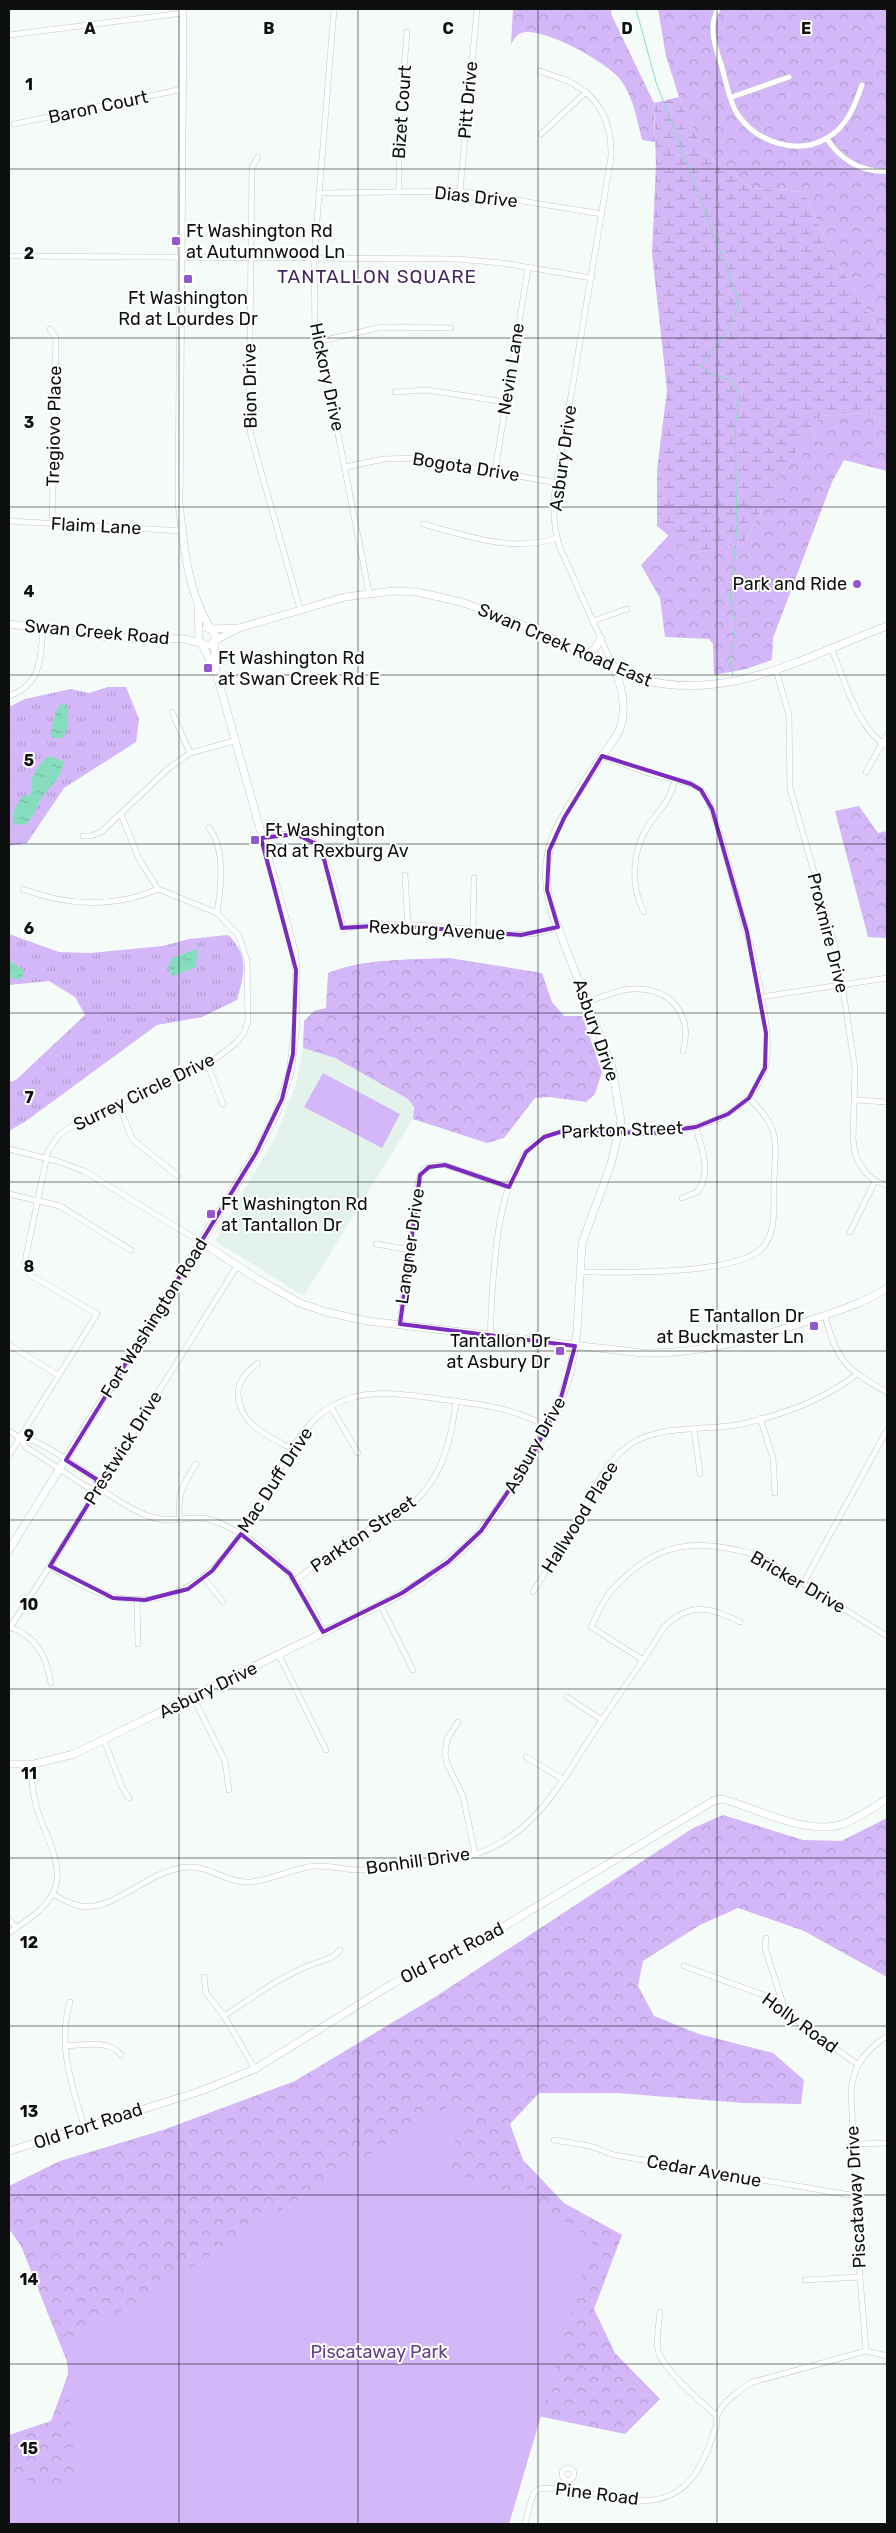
<svg xmlns="http://www.w3.org/2000/svg" width="896" height="2533" viewBox="0 0 896 2533" font-family="Rubik,sans-serif">
<style>
.built{fill:#e3f3ec}
.grass{fill:url(#grass-tufts)}
.forest{fill:url(#forest-crowns)}
.wetland{fill:url(#wetland-marsh)}
.park{fill:#d3b7f8}
.water{fill:url(#water-ripples)}
.lines{fill:none;stroke-linecap:round;stroke-linejoin:round}
.stream{stroke:#86ddbd;stroke-width:1}
.street-casing{stroke:#c1c9c6;stroke-width:6}
.secondary-casing{stroke:#c1c9c6;stroke-width:8}
.street{stroke:#fff;stroke-width:5}
.secondary{stroke:#fff;stroke-width:7}
.marked{fill:none;stroke:#7b2cbf;stroke-width:4;stroke-linejoin:round}
.grid{fill:none;stroke:#0d100f;stroke-width:1;stroke-opacity:0.55}
.poi-dot{fill:#9358d0;stroke:#fff;stroke-width:2}
.labels{text-anchor:middle;stroke-width:4;stroke-linejoin:round;paint-order:stroke}
.street-label{font-size:18px;fill:#0d100f;stroke:#fff}
.poi-label{font-size:18px;fill:#0d100f;stroke:#fff;text-anchor:start}
.park-label{font-size:18px;fill:#633e8b;stroke:#fff}
.neighbourhood-label{font-size:19px;letter-spacing:1px;fill:#442862;stroke:#fff}
.grid-label{font-size:16px;text-anchor:middle;font-weight:bold;fill:#0d100f;stroke:#fff;stroke-width:4;stroke-linejoin:round;paint-order:stroke}
</style>
<defs>
<pattern id="grass-tufts" width="24" height="20" patternUnits="userSpaceOnUse" patternTransform="scale(1.25)"><rect width="24" height="20" fill="#d3b7f8"/><path d="M3 7l-1-3M5 7V3M7 7l1-3M15 17l-1-3M17 17v-4M19 17l1-3" fill="none" stroke="#b49cd3"/></pattern>
<pattern id="forest-crowns" width="20" height="18" patternUnits="userSpaceOnUse" patternTransform="scale(1.25)"><rect width="20" height="18" fill="#d3b7f8"/><path d="M2 6a3 3 0 1 1 6 0M12 15a3 3 0 1 1 6 0" fill="none" stroke="#b49cd3"/></pattern>
<pattern id="wetland-marsh" width="20" height="14" patternUnits="userSpaceOnUse" patternTransform="scale(1.25)"><rect width="20" height="14" fill="#d3b7f8"/><path d="M1 5h8M5 5V1M11 12h8M15 12V8" fill="none" stroke="#b49cd3"/></pattern>
<pattern id="water-ripples" width="26" height="14" patternUnits="userSpaceOnUse" patternTransform="scale(1.25)"><rect width="26" height="14" fill="#86ddbd"/><path d="M2 4q2-2 4 0t4 0M15 11q2-2 4 0t4 0" fill="none" stroke="#72bda1"/></pattern>
</defs>
<rect width="100%" height="100%" fill="#f4fbf8"/>
<polygon class="built" points="303,1048 335,1058 408,1099 414,1107 413,1119 304,1296 215,1241 276,1136 296,1084"/>
<g class="grass">
<polygon points="108,687 126,687 139,719 136,742 64,788 27,843 9,846 9,707 25,699 71,689 89,693"/>
<path d="M9,934L59,952L90,953L163,946L189,939L228,935C250,956 244,974 237,1000L202,1017L157,1025L26,1121L9,1131V1082L16,1080L85,1015L75,997L49,981L9,985Z"/>
</g>
<g class="forest">
<path d="M513,9H612L611,14L654,103L655,142L642,140C637,119 633,96 620,79C606,62 542,26 521,33C516,35 514,40 511,44Z"/>
<polygon points="658,9 887,9 887,342 833,256 804,192 752,188 705,153 679,97 666,56"/>
<polygon points="865,413 887,421 887,471 844,460 832,482 773,638 772,660 746,669 714,675 713,644 709,639 665,637 660,598 641,565 669,535 690,553 743,544 779,479 820,416"/>
<polygon points="859,806 878,833 887,831 887,938 868,937 835,811"/>
<path d="M449,958L542,973L552,1002L564,1016H582L602,1072L595,1094L586,1102L549,1097L535,1098L504,1138L487,1143L413,1119L414,1107L408,1099L335,1058L303,1048L304,1021L314,1011L326,1008L328,973C365,958 409,960 449,958Z"/>
<polygon points="723,1815 803,1840 841,1841 887,1818 887,1977 804,1931 738,1908 700,1925 643,1961 638,1986 654,2016 699,2034 773,2053 804,2080 801,2104 743,2103 617,2093 539,2093 510,2124 523,2160 564,2203 622,2235 594,2309 615,2353 660,2399 625,2434 538,2416 9,2524 9,2435 51,2421 70,2369 21,2246 9,2229 9,2186 60,2161 163,2130 295,2081 435,1997 693,1828"/>
</g>
<polygon class="wetland" points="679,97 705,153 752,188 804,192 833,256 887,342 887,421 865,413 820,416 779,479 743,544 690,553 657,526 657,470 667,390 652,253 656,165 654,103"/>
<g class="park">
<polygon points="804,13 810,30 804,32 796,29 795,24 797,15"/>
<polygon points="323,1073 400,1114 382,1148 304,1107"/>
<polygon points="453,2104 466,2105 446,2169 542,2206 593,2240 509,2524 9,2524 9,2477 76,2490 66,2346 366,2156"/>
</g>
<g class="water">
<path d="M65,704C70,712 68,730 63,738H52L50,735L55,713L60,705Z"/>
<path d="M49,756L63,761C64,776 49,787 41,799C35,808 34,819 24,825L13,824C13,813 15,804 24,795L29,796C33,789 32,788 32,780C32,773 43,760 49,756Z"/>
<polygon points="196,949 198,952 195,968 172,976 168,968 172,958"/>
<polygon points="9,960 23,970 24,974 20,980 9,977"/>
</g>
<g class="lines">
<path class="stream" d="M636,9L656,82L739,301C736,316 729,328 720,341C713,350 705,355 702,367L709,373L731,380L740,394L735,427L737,527L730,601L736,624L730,663L733,675"/>
<defs>
<g id="street">
<polyline points="334,9 314,258 315,329 328,382 369,593"/>
<path d="M718,9C708,26 715,47 721,64C726,80 729,102 738,115C757,142 797,156 827,138C847,127 855,105 862,85"/>
<polyline points="9,35 183,13"/>
<path d="M540,71C550,76 562,77 572,83C602,99 612,125 611,157L554,497C553,516 554,532 561,550L613,666"/>
<polyline points="732,97 789,77"/>
<polyline points="14,124 183,89"/>
<polyline points="541,134 586,92"/>
<path d="M827,139C840,159 862,173 887,171"/>
<polyline points="258,157 252,167 249,421 251,436 300,609"/>
<polyline points="460,191 477,9"/>
<polyline points="399,192 399,129 407,32"/>
<polyline points="319,193 460,191 602,214"/>
<polyline points="9,256 458,259 502,263 592,278"/>
<polyline points="50,329 56,338 52,524"/>
<polyline points="317,342 382,327 451,328"/>
<polyline points="395,392 427,390 506,402"/>
<polyline points="345,467 384,459 419,458 557,483"/>
<polyline points="495,471 528,268"/>
<polyline points="9,521 183,531"/>
<path d="M423,524C468,536 511,553 557,538"/>
<polyline points="593,621 627,609"/>
<path d="M831,648C845,679 856,728 887,746"/>
<polyline points="776,670 789,715 790,788 835,946 842,984 855,1069 853,1139 855,1153 858,1161 866,1173 875,1181 887,1185"/>
<path d="M9,696C42,684 40,660 43,629"/>
<polyline points="172,712 190,753"/>
<polyline points="866,772 887,735"/>
<path d="M209,828C226,849 221,888 217,913"/>
<polyline points="83,836 91,836 101,832 169,768 190,753 234,741"/>
<path d="M261,838C273,836 288,832 300,835C329,841 338,904 343,929C380,921 436,925 474,930C503,933 530,940 558,926"/>
<polyline points="405,875 408,926"/>
<path d="M23,889C66,906 115,908 158,889"/>
<path d="M644,912C630,886 632,851 648,826C660,808 670,802 675,780"/>
<polyline points="473,929 474,878"/>
<polyline points="760,997 887,978"/>
<path d="M587,1002C602,997 617,990 632,989C671,987 693,1015 683,1051"/>
<polyline points="207,1063 223,1104"/>
<polyline points="856,1100 887,1102"/>
<polyline points="118,1102 132,1139 178,1176"/>
<polyline points="9,1149 57,1161 84,1171 201,1242"/>
<polyline points="9,1194 60,1206 131,1250"/>
<path d="M682,1198L697,1192C713,1173 701,1148 696,1127"/>
<polyline points="850,1232 875,1181"/>
<polyline points="376,1244 410,1250"/>
<path d="M579,1272C616,1272 747,1277 766,1243C777,1226 773,1200 774,1180C776,1139 780,1128 749,1098"/>
<path d="M825,1315C836,1361 847,1370 887,1392"/>
<polyline points="400,1324 419,1179 423,1170 434,1165 445,1165 509,1187"/>
<path d="M490,1336C493,1284 493,1176 537,1141C563,1120 619,1134 652,1133C696,1131 751,1116 765,1068C775,1035 752,950 742,916C731,877 723,836 708,800L701,790L691,784L645,772L602,756"/>
<polyline points="9,1345 58,1375"/>
<path d="M258,1363C248,1371 238,1380 238,1394C239,1425 269,1436 292,1449"/>
<polyline points="331,1407 358,1453"/>
<polyline points="760,1418 773,1458 775,1493"/>
<polyline points="694,1429 700,1474"/>
<polyline points="9,1431 20,1438 26,1447 90,1489 98,1488"/>
<path d="M20,1438C36,1436 80,1469 96,1479L98,1488"/>
<polyline points="9,1455 97,1314 30,1275 25,1268 26,1256 48,1151 60,1134 81,1121 215,1059 236,1043 244,1033 248,1021 247,961 239,936 217,913 158,889 139,859 121,814"/>
<path d="M98,1488C115,1498 135,1513 155,1518C172,1523 191,1515 208,1519C223,1523 236,1531 249,1539C287,1565 306,1590 323,1632"/>
<path d="M180,1520C176,1497 184,1482 196,1464"/>
<path d="M50,1566C82,1588 116,1605 156,1598C223,1587 253,1513 285,1460C297,1440 311,1418 332,1406C365,1387 403,1394 439,1399C479,1404 512,1407 548,1427"/>
<polyline points="204,1578 223,1602"/>
<path d="M296,1580C315,1566 334,1549 355,1537C367,1530 381,1525 393,1518C438,1491 450,1450 456,1401"/>
<polyline points="804,1582 887,1430"/>
<path d="M533,1592C550,1565 567,1538 582,1511C594,1491 604,1466 622,1451C653,1422 703,1432 742,1424C782,1415 823,1400 856,1375"/>
<polyline points="137,1600 138,1644"/>
<polyline points="380,1604 413,1670"/>
<path d="M10,1627C37,1637 46,1656 51,1683"/>
<polyline points="9,1629 50,1566 237,1266"/>
<polyline points="279,1655 326,1750"/>
<path d="M643,1660L591,1627C597,1615 603,1600 612,1590C657,1540 698,1537 759,1556L887,1636"/>
<polyline points="193,1697 225,1761 229,1790"/>
<polyline points="567,1697 602,1720"/>
<polyline points="458,1722 447,1739 445,1753 447,1764 463,1796 475,1854"/>
<polyline points="104,1740 122,1787 129,1798"/>
<polyline points="526,1757 563,1779"/>
<path d="M53,1894C61,1899 71,1904 80,1906C116,1912 148,1869 188,1867C210,1866 227,1883 249,1882C272,1881 292,1868 315,1866C330,1865 345,1870 360,1870C392,1870 445,1864 476,1854C540,1833 566,1772 602,1720C623,1689 645,1658 665,1626C691,1602 711,1607 740,1622"/>
<polyline points="9,1919 16,1928"/>
<path d="M9,1933C24,1922 42,1912 52,1895C68,1868 43,1832 36,1806C33,1792 31,1778 30,1764"/>
<polyline points="766,1938 765,1948 785,2010"/>
<polyline points="684,1966 769,1997 805,2027 857,2064"/>
<polyline points="204,1977 206,1993 224,2016 255,2069"/>
<path d="M70,2002C57,2045 72,2085 84,2126"/>
<path d="M224,2016C253,1997 281,1976 313,1964C323,1960 334,1959 340,1950"/>
<path d="M887,2036C865,2051 853,2065 851,2092L860,2277L866,2351L887,2356"/>
<path d="M65,2046C83,2045 109,2039 121,2055"/>
<polyline points="554,2140 590,2146 614,2155 856,2196"/>
<polyline points="853,2144 887,2143"/>
<polyline points="805,2280 860,2277"/>
<path d="M660,2312C659,2324 656,2338 658,2350C661,2367 703,2404 717,2416"/>
<circle cx="568" cy="2474" r="6"/>
<path d="M525,2524L533,2494L539,2489C577,2484 615,2504 653,2500C693,2494 704,2461 716,2427C717,2423 716,2419 717,2416C723,2401 740,2390 753,2382L866,2351"/>
</g>
<g id="secondary">
<path d="M183,9L179,503C184,546 187,590 210,628"/>
<polyline points="9,624 109,637 185,639 201,643"/>
<polyline points="212,629 239,628"/>
<path d="M216,640L239,628L345,597L393,591L417,592L461,602L509,619L644,680C730,702 809,655 887,626"/>
<polyline points="214,642 216,671"/>
<polyline points="203,645 210,645 216,638 212,629 206,628"/>
<polyline points="586,654 595,649 601,638"/>
<path d="M201,1242L256,1278L300,1303L326,1312L367,1321L642,1353C704,1354 759,1338 817,1318C841,1310 866,1302 887,1288"/>
<polyline points="9,1550 256,1153 276,1115 290,1073 296,1024 296,970 294,950 216,672 199,639 198,604"/>
<path d="M9,1764H34L74,1754L388,1601L423,1581L462,1550L481,1531L511,1490L548,1427L559,1405L570,1373L577,1331L582,1243L611,1164L621,1121L612,1067L553,915C547,895 544,872 549,851C556,820 585,782 603,755C609,746 618,736 621,726C626,707 622,684 613,667"/>
<path d="M9,2151L201,2091L255,2069L392,1984L476,1943L715,1800L723,1799C757,1809 808,1836 843,1824C858,1818 873,1808 887,1799"/>
</g>
</defs>
<use href="#street" class="street-casing"/>
<use href="#secondary" class="secondary-casing"/>
<use href="#street" class="street"/>
<use href="#secondary" class="secondary"/>
</g>
<path class="marked" d="M602,756L691,784L701,790L712,809L747,932L766,1033L765,1068L749,1098L728,1114L696,1127L653,1133L563,1131L544,1137L526,1152L509,1187L445,1165L429,1167L420,1175L400,1324L575,1346L559,1405L527,1464L481,1531L448,1562L402,1593L323,1632L290,1574L241,1534L212,1571L188,1589L145,1600L113,1598L50,1566L98,1488L96,1479L66,1460L256,1153L282,1099L293,1054L296,970L261,838L296,834L316,844L323,855L342,928L388,925L521,935L558,927L547,890L549,851L564,818Z"/>
<path class="grid" d="M179,9V2524M358,9V2524M538,9V2524M717,9V2524M9,169H887M9,338H887M9,507H887M9,675H887M9,844H887M9,1013H887M9,1182H887M9,1351H887M9,1520H887M9,1689H887M9,1858H887M9,2026H887M9,2195H887M9,2364H887"/>
<g class="poi-dot">
<rect x="171" y="236" width="10" height="10" rx="2.5"/>
<rect x="183" y="274" width="10" height="10" rx="2.5"/>
<circle cx="857" cy="584" r="5"/>
<rect x="203" y="663" width="10" height="10" rx="2.5"/>
<rect x="250" y="835" width="10" height="10" rx="2.5"/>
<rect x="206" y="1209" width="10" height="10" rx="2.5"/>
<rect x="809" y="1321" width="10" height="10" rx="2.5"/>
<rect x="555" y="1346" width="10" height="10" rx="2.5"/>
</g>
<g class="labels">
<g class="street-label">
<text transform="translate(468 100) rotate(-85)" y="6">Pitt Drive</text>
<text transform="translate(98 107) rotate(-12)" y="6">Baron Court</text>
<text transform="translate(402 112) rotate(-86)" y="6">Bizet Court</text>
<text transform="translate(476 197) rotate(6)" y="6">Dias Drive</text>
<text transform="translate(511 369) rotate(-81)" y="6">Nevin Lane</text>
<text transform="translate(327 377) rotate(78)" y="6">Hickory Drive</text>
<text transform="translate(250 386) rotate(-91)" y="6">Bion Drive</text>
<text transform="translate(54 426) rotate(-89)" y="6">Tregiovo Place</text>
<text transform="translate(563 458) rotate(-82)" y="6">Asbury Drive</text>
<text transform="translate(466 467) rotate(9)" y="6">Bogota Drive</text>
<text transform="translate(96 526) rotate(3)" y="6">Flaim Lane</text>
<text transform="translate(97 632) rotate(5)" y="6">Swan Creek Road</text>
<text transform="translate(565 645) rotate(23)" y="6">Swan Creek Road East</text>
<text transform="translate(437 930) rotate(3)" y="6">Rexburg Avenue</text>
<text transform="translate(828 933) rotate(76)" y="6">Proxmire Drive</text>
<text transform="translate(596 1030) rotate(71)" y="6">Asbury Drive</text>
<text transform="translate(144 1092) rotate(-26)" y="6">Surrey Circle Drive</text>
<text transform="translate(622 1130) rotate(-2)" y="6">Parkton Street</text>
<text transform="translate(410 1246) rotate(-82)" y="6">Langner Drive</text>
<text transform="translate(154 1318) rotate(-58)" y="6">Fort Washington Road</text>
<text transform="translate(535 1445) rotate(-61)" y="6">Asbury Drive</text>
<text transform="translate(123 1448) rotate(-58)" y="6">Prestwick Drive</text>
<text transform="translate(275 1480) rotate(-57)" y="6">Mac Duff Drive</text>
<text transform="translate(580 1517) rotate(-58)" y="6">Hallwood Place</text>
<text transform="translate(363 1534) rotate(-34)" y="6">Parkton Street</text>
<text transform="translate(798 1582) rotate(30)" y="6">Bricker Drive</text>
<text transform="translate(208 1690) rotate(-26)" y="6">Asbury Drive</text>
<text transform="translate(418 1861) rotate(-8)" y="6">Bonhill Drive</text>
<text transform="translate(452 1953) rotate(-27)" y="6">Old Fort Road</text>
<text transform="translate(800 2023) rotate(36)" y="6">Holly Road</text>
<text transform="translate(88 2126) rotate(-18)" y="6">Old Fort Road</text>
<text transform="translate(704 2171) rotate(10)" y="6">Cedar Avenue</text>
<text transform="translate(856 2197) rotate(-93)" y="6">Piscataway Drive</text>
<text transform="translate(597 2494) rotate(7)" y="6">Pine Road</text>
</g>
<g class="poi-label">
<text x="186" y="237">Ft Washington Rd<tspan x="186" dy="21">at Autumnwood Ln</tspan></text>
<text x="188" y="304" text-anchor="middle">Ft Washington<tspan x="188" dy="21">Rd at Lourdes Dr</tspan></text>
<text x="847" y="590" text-anchor="end">Park and Ride</text>
<text x="218" y="664">Ft Washington Rd<tspan x="218" dy="21">at Swan Creek Rd E</tspan></text>
<text x="265" y="836">Ft Washington<tspan x="265" dy="21">Rd at Rexburg Av</tspan></text>
<text x="221" y="1210">Ft Washington Rd<tspan x="221" dy="21">at Tantallon Dr</tspan></text>
<text x="804" y="1322" text-anchor="end">E Tantallon Dr<tspan x="804" dy="21">at Buckmaster Ln</tspan></text>
<text x="550" y="1347" text-anchor="end">Tantallon Dr<tspan x="550" dy="21">at Asbury Dr</tspan></text>
</g>
<g class="park-label">
<text x="379" y="2358">Piscataway Park</text>
</g>
<g class="neighbourhood-label">
<text x="377" y="283">TANTALLON SQUARE</text>
</g>
</g>
<g class="grid-label">
<text x="90" y="34">A</text>
<text x="269" y="34">B</text>
<text x="448" y="34">C</text>
<text x="627" y="34">D</text>
<text x="806" y="34">E</text>
<text x="29" y="90">1</text>
<text x="29" y="259">2</text>
<text x="29" y="428">3</text>
<text x="29" y="597">4</text>
<text x="29" y="766">5</text>
<text x="29" y="934">6</text>
<text x="29" y="1103">7</text>
<text x="29" y="1272">8</text>
<text x="29" y="1441">9</text>
<text x="29" y="1610">10</text>
<text x="29" y="1779">11</text>
<text x="29" y="1948">12</text>
<text x="29" y="2117">13</text>
<text x="29" y="2285">14</text>
<text x="29" y="2454">15</text>
</g>
<rect width="896" height="2533" fill="none" stroke="#0d100f" stroke-width="20"/>
</svg>
